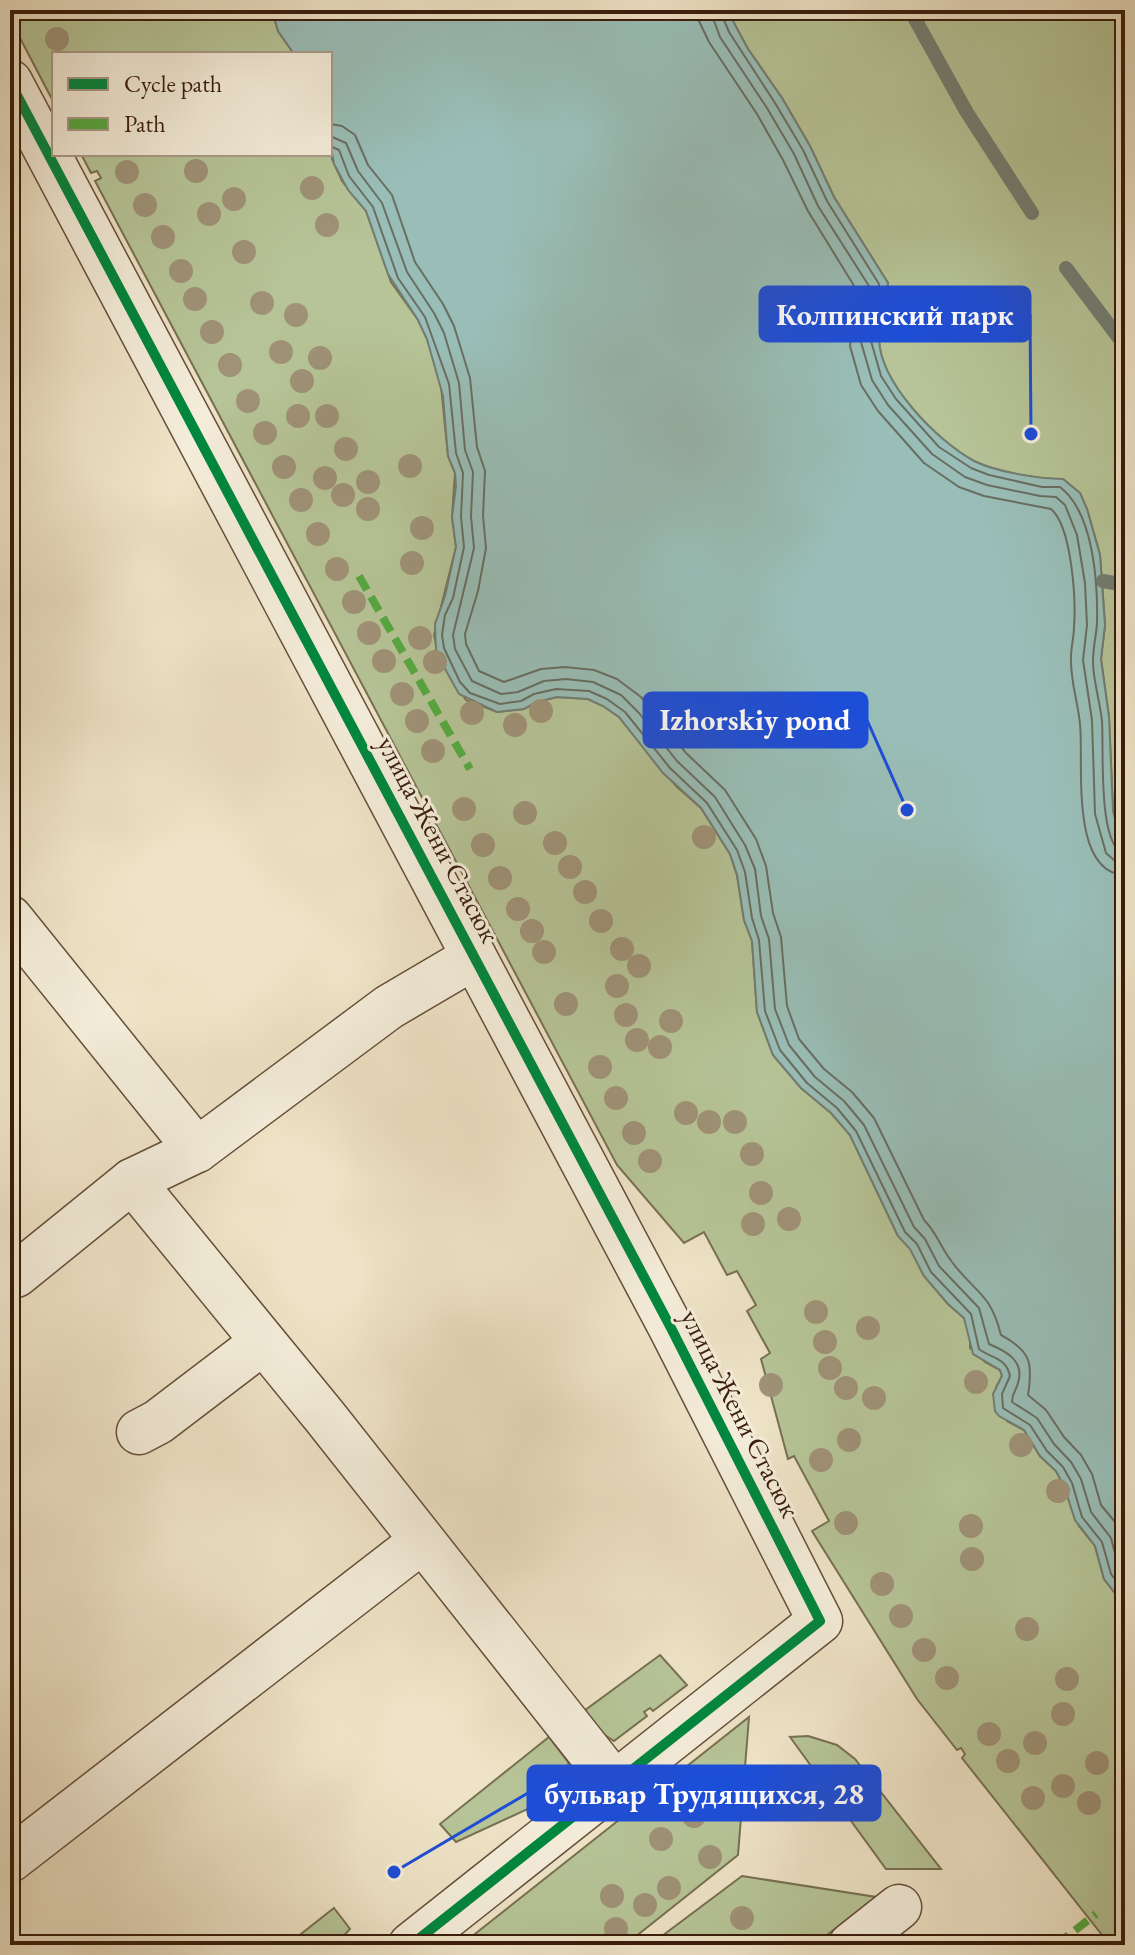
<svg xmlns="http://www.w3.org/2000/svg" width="1135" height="1955" viewBox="0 0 1135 1955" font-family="'EB Garamond',serif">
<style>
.green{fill:#b6c497;stroke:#787052;stroke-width:2}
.water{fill:#99beb7;stroke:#737e73;stroke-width:2}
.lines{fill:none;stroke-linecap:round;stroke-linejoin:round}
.shore{stroke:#696e62;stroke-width:2}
.stream{stroke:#737e73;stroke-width:14}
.minor-casing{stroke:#664e3a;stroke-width:47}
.minor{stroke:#f4edda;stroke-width:44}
.quiet{stroke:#55a941;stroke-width:8;stroke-dasharray:16 8;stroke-linecap:butt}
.cycleway-casing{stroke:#f4edda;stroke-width:15}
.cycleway{stroke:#00873e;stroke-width:10}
.tree{fill:#9f9277}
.labels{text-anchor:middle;stroke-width:6;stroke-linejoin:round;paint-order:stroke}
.street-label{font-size:28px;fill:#391d0c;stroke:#f4edda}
.leader{fill:none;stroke:#1d4ed8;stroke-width:3}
.callout-dot{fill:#1d4ed8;stroke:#f4edda;stroke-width:3}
.callout{fill:#1d4ed8;stroke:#1d4ed8;stroke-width:3}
.callout-label{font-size:30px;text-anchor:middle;font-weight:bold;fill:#fff}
</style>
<rect width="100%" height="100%" fill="#eee3c6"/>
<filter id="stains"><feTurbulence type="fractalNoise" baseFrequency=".0025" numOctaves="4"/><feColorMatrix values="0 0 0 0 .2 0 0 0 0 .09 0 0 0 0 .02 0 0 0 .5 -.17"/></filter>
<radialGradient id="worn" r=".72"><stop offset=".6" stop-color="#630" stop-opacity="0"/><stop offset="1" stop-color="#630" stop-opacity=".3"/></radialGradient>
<g class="green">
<polygon points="10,10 272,10 278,31 294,54 54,54 54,103 10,19"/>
<path d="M727,10H1125V855L1113,811L1109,717L1101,659L1105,625L1100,555L1087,509L1080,493L1063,479C1039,479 996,472 974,461C937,441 879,382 879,338C879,320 885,301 888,283L834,197L810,146L782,98L748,49Z"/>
<polygon points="330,141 332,159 342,181 366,211 391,282 418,320 427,339 441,386 448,456 455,473 452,517 456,547 434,635 439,658 466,700 497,712 524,709 537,702 556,697 588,699 603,706 619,717 677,787 701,808 730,854 737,875 744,920 752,941 757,1012 773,1055 801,1088 831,1113 850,1135 898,1236 910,1248 924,1276 948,1304 964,1318 970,1335 970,1348 985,1362 1000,1370 1002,1376 996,1387 1007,1421 1024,1430 1040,1456 1056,1471 1064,1486 1079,1526 1095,1546 1104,1579 1125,1606 1125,1945 1110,1945 962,1758 965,1754 961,1748 957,1750 917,1699 812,1531 829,1521 794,1456 788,1459 761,1359 770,1353 747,1311 756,1305 737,1271 727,1275 704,1232 684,1243 617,1165 95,181 101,178 97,171 91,173 81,154 330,154"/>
<polygon points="660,1655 687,1685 653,1711 650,1708 644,1712 647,1716 614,1741 603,1734 584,1711"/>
<polygon points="749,1717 738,1855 625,1945 461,1945"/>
<polygon points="808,1736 837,1745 855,1759 941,1869 886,1869 790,1737"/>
<polygon points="549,1737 568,1762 571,1775 530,1808 456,1842 440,1824"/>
<polygon points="742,1876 876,1897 814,1945 650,1945"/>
<polygon points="334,1908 350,1929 335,1945 287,1945"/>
</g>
<path class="water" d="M272,10H727L748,49L782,98L810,146L834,197L888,283C885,301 879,320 879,338C879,382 937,441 974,461C996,472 1039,479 1063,479L1080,493L1087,509L1100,555L1105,625L1101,659L1109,717L1113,811L1125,855V1606L1104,1579L1095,1546L1075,1520L1064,1486L1056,1471L1040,1456L1024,1430L999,1416L995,1411L993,1394L1002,1376L1000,1370L973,1354L964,1318L948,1304L924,1276L910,1249L898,1236L850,1135L831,1113L801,1088L773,1055L757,1012L752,941L744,920L737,875L730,854L701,808L663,773L619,717L603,706L588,699L557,697L537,702L524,709L497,712L459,694L439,658L436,649L435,624L445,596L456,547L452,517L456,486L455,473L448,456L443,396L427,339L418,320L388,274L366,211L348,190L334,164L330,141V54H294L278,31Z"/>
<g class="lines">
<g class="shore">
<path d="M698,10L699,21L709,42L757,114L783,160L808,211L856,289L850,346L861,385L878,411L924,463L959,487L984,496L1051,509C1072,527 1076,600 1074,627C1074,637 1071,647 1071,657C1070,680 1078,702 1080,724C1084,762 1069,873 1125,875"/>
<polyline points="710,10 720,37 767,108 794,154 818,206 869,286 861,342 872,380 888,405 932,454 965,477 987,485 1040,496 1056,497 1065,505 1077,535 1085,583 1087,625 1083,660 1092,720 1095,814 1106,853 1115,861 1125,863"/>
<path d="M720,10L729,32L775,103L803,150L827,201L879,284L871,341L881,376L896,399L939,447L971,468L989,475L1042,487H1060C1094,513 1098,584 1097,624C1096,636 1093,648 1093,661C1093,681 1100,701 1102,721C1104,745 1097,850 1125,853"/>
<path d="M330,124L342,126L355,135L368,165L392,195L415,262L443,304L454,326L470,378L477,447L485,471L483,516L486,548L478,591L465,634L466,644L479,671L504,682L541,669L565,667L594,670L617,679L641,697L686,753L725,790L756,839L766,866L773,913L781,937L787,1006L799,1039L824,1069L852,1092L874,1118L924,1220C937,1233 941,1248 952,1262C976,1294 990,1292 1001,1335C1031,1351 1033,1363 1028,1395L1046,1410L1064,1437L1081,1455L1092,1474L1101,1505L1115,1522L1125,1545"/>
<path d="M330,136L346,143L358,171L382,203L407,272L434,313L444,333L459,383L465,450L473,472L471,516L474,548L453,635L455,649L472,681L501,694L518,692L544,681L566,679L593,682L621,695L639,713L677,761L715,797L745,845L755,869L761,916L769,939L775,1009L789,1045L815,1077L844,1101L864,1125L914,1227L925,1239L939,1266L979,1308L989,1344C1006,1351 1025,1361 1018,1383C1016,1391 1012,1393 1012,1402L1037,1418L1054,1444L1071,1462L1081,1479L1091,1512L1111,1538L1118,1565L1125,1575"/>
<path d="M330,146L339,150L349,176L373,207L398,278L425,317L449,384L456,453L463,473L461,517L464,547L453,598L445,615L442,635L444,648L460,682L470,693L500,704L521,701L534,694L556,689L589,691L607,699L625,712L670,768L707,803L737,850L745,872L752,918L759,940L765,1011L780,1050L807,1083L837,1108L856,1131L905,1232L917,1244L931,1272L971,1314L979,1349C992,1359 1006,1357 1010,1376L1002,1394L1003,1408L1030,1425L1047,1451L1063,1467L1072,1483L1082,1517L1102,1542L1111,1574L1125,1592"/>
</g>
<g class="stream">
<polyline points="910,10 966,111 1032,213"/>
<polyline points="1066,268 1125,346"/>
<polyline points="1103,581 1125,585"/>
</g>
<defs>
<g id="minor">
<polyline points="10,82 671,1328 820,1621 411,1945"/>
<polyline points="10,918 197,1150"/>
<polyline points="132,1181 325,1417 615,1784"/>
<polyline points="16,1275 132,1181 197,1150 389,1007 474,957"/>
<polyline points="139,1432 158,1422 263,1342"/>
<polyline points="10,1860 422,1541"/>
<polyline points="851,1945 899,1907"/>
</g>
</defs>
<use href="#minor" class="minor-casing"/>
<use href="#minor" class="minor"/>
<g class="quiet">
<polyline points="359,576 470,769"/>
<polyline points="1056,1945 1096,1914"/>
</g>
<defs>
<polyline id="cycleway" points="10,82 671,1328 820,1621 411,1945"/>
</defs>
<use href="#cycleway" class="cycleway-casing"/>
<use href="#cycleway" class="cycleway"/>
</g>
<g class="tree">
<circle cx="57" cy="39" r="12"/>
<circle cx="196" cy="171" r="12"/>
<circle cx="127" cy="172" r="12"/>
<circle cx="312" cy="188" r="12"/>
<circle cx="234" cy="199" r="12"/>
<circle cx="145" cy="205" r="12"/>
<circle cx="209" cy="214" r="12"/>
<circle cx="327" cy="225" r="12"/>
<circle cx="163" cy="237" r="12"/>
<circle cx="244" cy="252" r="12"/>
<circle cx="181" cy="271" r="12"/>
<circle cx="195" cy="299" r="12"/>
<circle cx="262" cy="303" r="12"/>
<circle cx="296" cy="315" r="12"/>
<circle cx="212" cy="332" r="12"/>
<circle cx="281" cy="352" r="12"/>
<circle cx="320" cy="358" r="12"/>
<circle cx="230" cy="365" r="12"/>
<circle cx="302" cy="381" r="12"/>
<circle cx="248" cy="401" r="12"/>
<circle cx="298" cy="416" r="12"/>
<circle cx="327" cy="416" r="12"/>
<circle cx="265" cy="433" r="12"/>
<circle cx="346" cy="449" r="12"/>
<circle cx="410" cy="466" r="12"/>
<circle cx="284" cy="467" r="12"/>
<circle cx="325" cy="478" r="12"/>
<circle cx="368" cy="482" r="12"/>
<circle cx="343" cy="495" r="12"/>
<circle cx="301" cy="500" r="12"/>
<circle cx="368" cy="509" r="12"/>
<circle cx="422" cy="528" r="12"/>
<circle cx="318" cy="534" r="12"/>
<circle cx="412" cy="563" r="12"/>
<circle cx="337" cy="569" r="12"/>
<circle cx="354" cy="602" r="12"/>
<circle cx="369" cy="633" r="12"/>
<circle cx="420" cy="638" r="12"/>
<circle cx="384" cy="661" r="12"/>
<circle cx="435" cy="662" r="12"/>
<circle cx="402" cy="694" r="12"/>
<circle cx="541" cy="711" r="12"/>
<circle cx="472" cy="713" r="12"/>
<circle cx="417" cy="721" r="12"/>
<circle cx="515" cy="725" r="12"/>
<circle cx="433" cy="751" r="12"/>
<circle cx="464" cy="809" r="12"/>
<circle cx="525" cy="813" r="12"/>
<circle cx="704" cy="837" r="12"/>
<circle cx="555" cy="843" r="12"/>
<circle cx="483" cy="845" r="12"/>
<circle cx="570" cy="867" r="12"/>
<circle cx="500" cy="878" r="12"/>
<circle cx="585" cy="892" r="12"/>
<circle cx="518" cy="909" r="12"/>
<circle cx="601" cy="921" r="12"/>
<circle cx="532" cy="931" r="12"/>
<circle cx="622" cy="949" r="12"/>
<circle cx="544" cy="952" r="12"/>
<circle cx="639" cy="966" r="12"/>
<circle cx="617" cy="986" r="12"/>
<circle cx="566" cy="1004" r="12"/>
<circle cx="626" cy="1015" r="12"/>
<circle cx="671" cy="1021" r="12"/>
<circle cx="637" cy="1040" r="12"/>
<circle cx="660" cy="1047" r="12"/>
<circle cx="600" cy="1067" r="12"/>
<circle cx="616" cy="1098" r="12"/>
<circle cx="686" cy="1113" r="12"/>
<circle cx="709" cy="1122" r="12"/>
<circle cx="735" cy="1122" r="12"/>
<circle cx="634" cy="1133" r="12"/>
<circle cx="752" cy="1154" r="12"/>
<circle cx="650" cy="1161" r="12"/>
<circle cx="761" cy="1193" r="12"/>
<circle cx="789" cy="1219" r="12"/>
<circle cx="753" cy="1224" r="12"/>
<circle cx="816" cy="1312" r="12"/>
<circle cx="868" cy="1328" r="12"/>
<circle cx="825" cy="1342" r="12"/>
<circle cx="830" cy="1368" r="12"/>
<circle cx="976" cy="1382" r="12"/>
<circle cx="771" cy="1385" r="12"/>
<circle cx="846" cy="1388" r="12"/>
<circle cx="874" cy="1398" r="12"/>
<circle cx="849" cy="1440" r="12"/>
<circle cx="1021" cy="1445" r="12"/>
<circle cx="821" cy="1460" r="12"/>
<circle cx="1058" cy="1491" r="12"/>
<circle cx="846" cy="1523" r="12"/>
<circle cx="971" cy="1526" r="12"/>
<circle cx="972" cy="1559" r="12"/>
<circle cx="882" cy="1584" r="12"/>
<circle cx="901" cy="1616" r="12"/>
<circle cx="1027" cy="1629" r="12"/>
<circle cx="924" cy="1650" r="12"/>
<circle cx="947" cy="1678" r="12"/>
<circle cx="1067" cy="1679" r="12"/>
<circle cx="1063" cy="1714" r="12"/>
<circle cx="989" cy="1734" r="12"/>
<circle cx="1035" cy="1743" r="12"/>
<circle cx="1008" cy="1761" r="12"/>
<circle cx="1097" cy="1763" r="12"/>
<circle cx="1063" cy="1786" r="12"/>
<circle cx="1033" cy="1798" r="12"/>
<circle cx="1089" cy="1803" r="12"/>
<circle cx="694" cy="1816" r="12"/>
<circle cx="661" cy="1839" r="12"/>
<circle cx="710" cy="1857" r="12"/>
<circle cx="669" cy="1888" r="12"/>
<circle cx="612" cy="1896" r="12"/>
<circle cx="645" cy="1905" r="12"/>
<circle cx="742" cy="1918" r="12"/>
<circle cx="616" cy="1929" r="12"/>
</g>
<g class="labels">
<g class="street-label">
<text transform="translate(439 839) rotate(62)" y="10">улица Жени Стасюк</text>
<text transform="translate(741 1413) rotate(63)" y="10">улица Жени Стасюк</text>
</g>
</g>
<path class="leader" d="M1031 434L1030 314M907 810L867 720M394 1872L528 1793"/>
<g class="callout-dot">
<circle cx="1031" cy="434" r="8"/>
<circle cx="907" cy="810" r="8"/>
<circle cx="394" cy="1872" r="8"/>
</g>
<g class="callout">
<rect x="760" y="287" width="270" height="54" rx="8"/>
<rect x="644" y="693" width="223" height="54" rx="8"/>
<rect x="528" y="1766" width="352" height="54" rx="8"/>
</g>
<g class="callout-label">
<text x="895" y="325">Колпинский парк</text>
<text x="755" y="730">Izhorskiy pond</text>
<text x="704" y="1804">бульвар Трудящихся, 28</text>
</g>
<rect width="1135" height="1955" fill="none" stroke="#eee3c6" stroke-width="40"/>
<rect x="12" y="12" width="1111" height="1931" fill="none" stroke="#391d0c" stroke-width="4"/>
<rect x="20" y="20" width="1095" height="1915" fill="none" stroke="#391d0c" stroke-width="2"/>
<rect x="52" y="52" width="280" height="104" fill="#f4edda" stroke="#a99a88" stroke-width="2"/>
<rect x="68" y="78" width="40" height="12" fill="#00873e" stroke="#a99a88" stroke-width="2"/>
<text x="124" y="92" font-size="24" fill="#391d0c">Cycle path</text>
<rect x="68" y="118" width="40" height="12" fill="#55a941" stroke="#a99a88" stroke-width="2"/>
<text x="124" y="132" font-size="24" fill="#391d0c">Path</text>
<rect width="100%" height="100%" filter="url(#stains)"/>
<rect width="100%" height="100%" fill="url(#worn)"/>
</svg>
